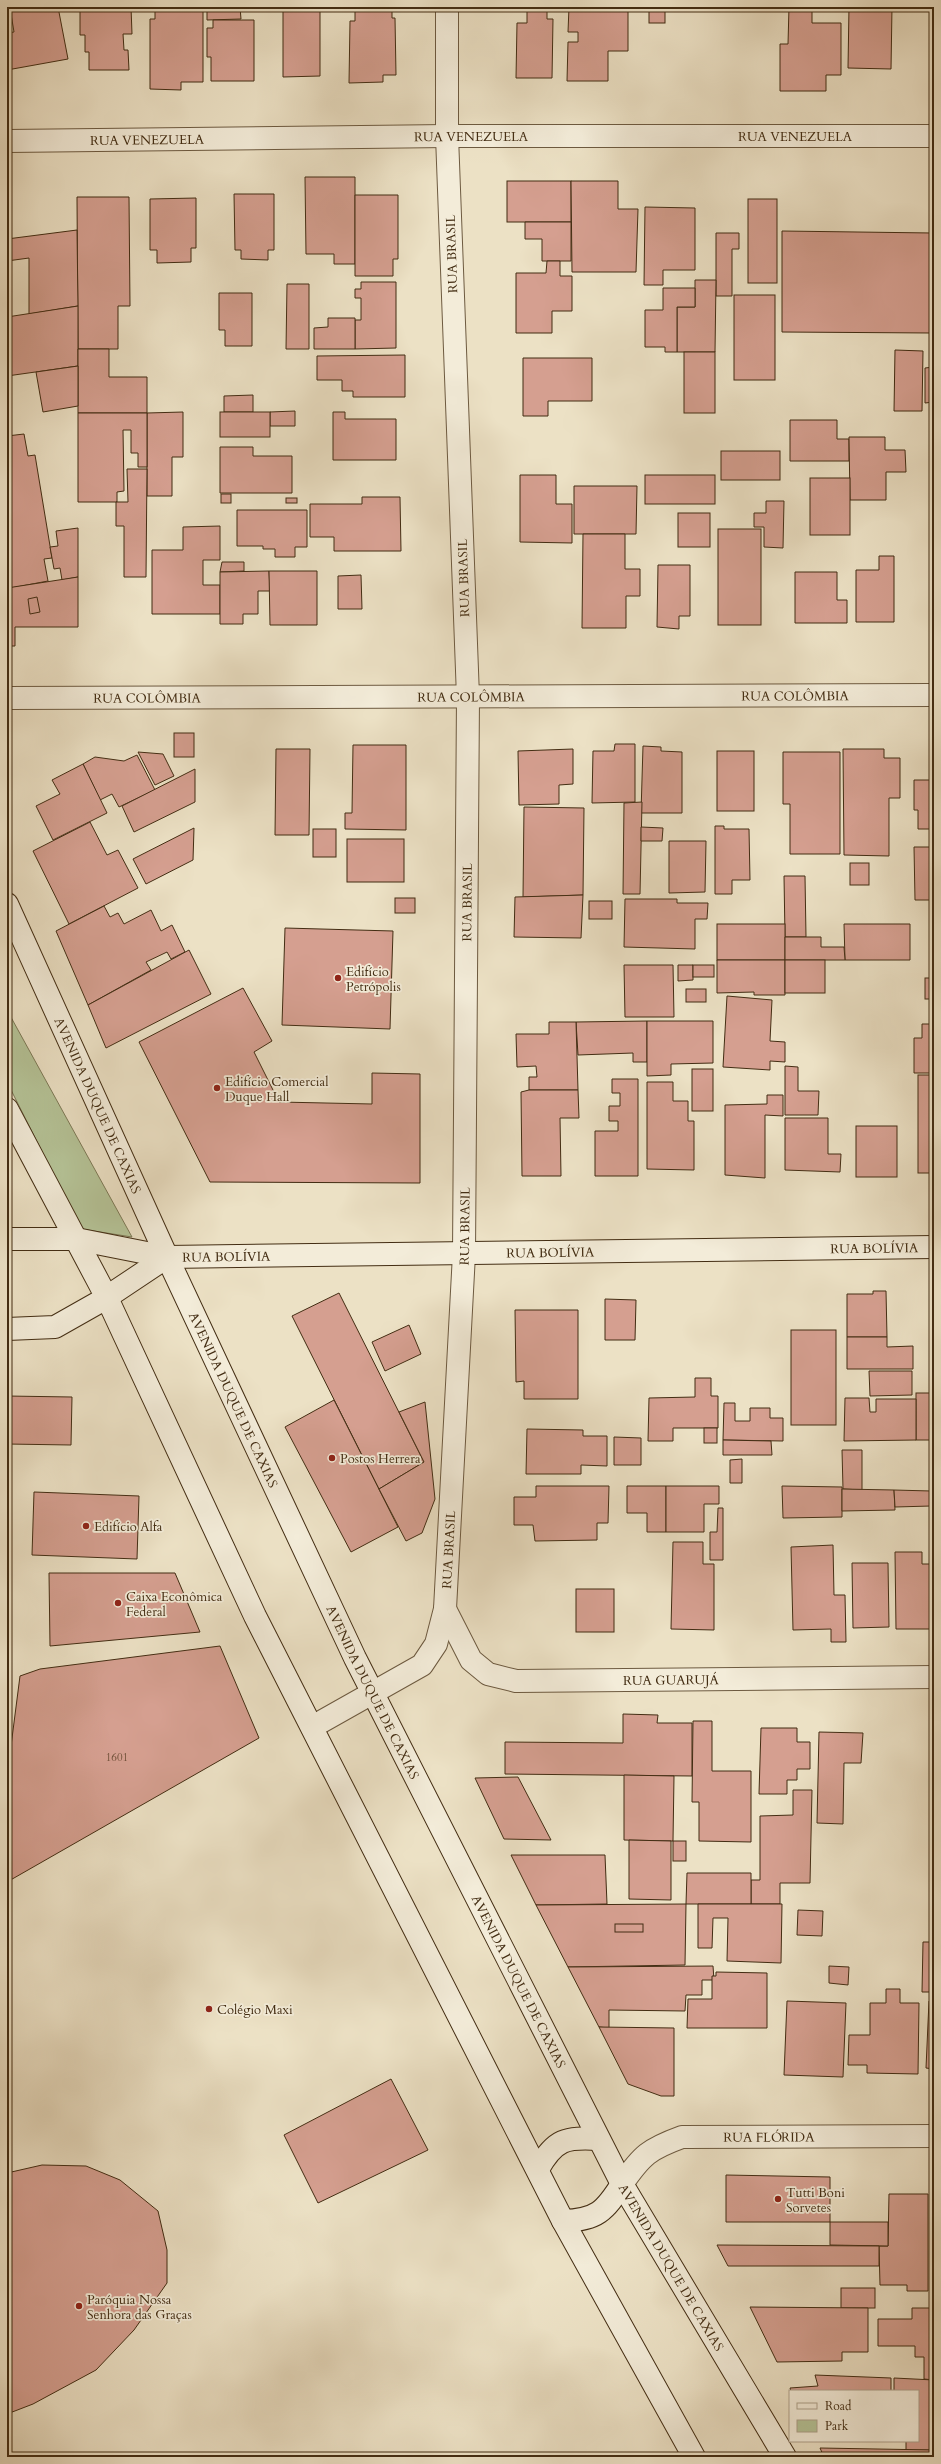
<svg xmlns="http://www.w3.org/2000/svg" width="941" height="2464" viewBox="0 0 941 2464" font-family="Cardo,serif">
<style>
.green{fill:#b5c397;stroke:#7c7855}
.building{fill:#d59f90;stroke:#432d13}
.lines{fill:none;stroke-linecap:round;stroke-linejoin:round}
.street-casing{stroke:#6d5a40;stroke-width:24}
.secondary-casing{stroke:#432d13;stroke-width:24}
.street{stroke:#f3ecd9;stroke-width:22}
.secondary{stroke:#f3ecd9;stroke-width:22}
.poi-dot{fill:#8f2418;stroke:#f3ecd9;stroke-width:1.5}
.labels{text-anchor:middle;stroke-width:3.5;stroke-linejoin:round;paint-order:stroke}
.number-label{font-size:11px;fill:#684a32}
.street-label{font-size:13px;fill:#432d13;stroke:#f3ecd9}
.poi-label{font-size:13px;fill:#432d13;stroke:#f3ecd9;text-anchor:start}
</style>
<rect width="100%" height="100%" fill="#ece1c5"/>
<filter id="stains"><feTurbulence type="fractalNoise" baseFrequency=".005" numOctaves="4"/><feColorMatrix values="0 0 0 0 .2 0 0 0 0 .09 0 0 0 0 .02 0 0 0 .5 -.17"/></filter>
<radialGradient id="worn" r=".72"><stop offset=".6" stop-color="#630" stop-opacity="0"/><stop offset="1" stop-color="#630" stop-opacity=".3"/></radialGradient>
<polygon class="green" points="7,1010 132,1237 81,1229 7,1082"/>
<g class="building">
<polygon points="15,7 58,7 68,59 7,70 7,33 14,32 10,8"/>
<polygon points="80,7 131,7 132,34 123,34 124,50 128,50 129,70 89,70 89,52 85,52 85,35 80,35"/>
<polygon points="155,7 199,7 199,11 203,11 203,82 181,82 181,90 150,89 150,19 155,19"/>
<polygon points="207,7 240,7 241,19 207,20"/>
<polygon points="283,7 320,7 320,76 283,77"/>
<polygon points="355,7 392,7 392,18 395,18 396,75 383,75 383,82 349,83 350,21 355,21"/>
<polygon points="527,7 547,7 547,19 553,19 552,78 516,78 517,23 527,23"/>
<polygon points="569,7 628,7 628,51 608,51 608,81 567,81 568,42 578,42 578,32 568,32"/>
<rect x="649" y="7" width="16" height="16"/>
<polygon points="789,7 812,7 812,23 841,23 841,75 826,75 826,91 780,91 780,44 788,44"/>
<polygon points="849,7 892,7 891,69 848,68"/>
<polygon points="213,20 254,20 254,81 211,81 211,57 207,57 207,28 213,28"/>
<polygon points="305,177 355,177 355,264 334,264 334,254 306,254"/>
<rect x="507" y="181" width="64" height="41"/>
<polygon points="571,181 618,181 618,209 638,209 636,272 572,272"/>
<polygon points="234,194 274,194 274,250 268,250 268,260 241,259 241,250 235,250"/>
<polygon points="355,195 398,195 398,259 393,259 393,276 355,276"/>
<polygon points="77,197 129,197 130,306 118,306 118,349 78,349"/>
<polygon points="196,198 196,248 191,248 191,262 157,263 157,250 150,250 150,199"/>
<rect x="748" y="199" width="29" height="84"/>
<polygon points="645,207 695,208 695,270 663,270 663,285 644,285"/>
<polygon points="525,222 571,222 571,261 542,261 542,239 525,239"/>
<polygon points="77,230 78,306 29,314 29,258 7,261 7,239"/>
<polygon points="782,231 932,233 931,333 782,332"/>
<polygon points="716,233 739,233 739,249 732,249 732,296 716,296"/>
<polygon points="547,261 560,261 560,276 572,276 572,311 552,311 552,333 516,333 516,273 546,273"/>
<polygon points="695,280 716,280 715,352 677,352 677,307 695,307"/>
<polygon points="361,282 396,282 396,348 355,349 355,320 361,320 361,298 355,298 355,289 361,289"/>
<polygon points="287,284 309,284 309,349 286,349"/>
<polygon points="663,288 695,288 695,307 677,307 677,352 665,352 665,347 645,347 645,310 663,310"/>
<polygon points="219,293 252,293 252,346 225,346 225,330 219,330"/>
<rect x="734" y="295" width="41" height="85"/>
<polygon points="78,306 78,366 7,376 7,317"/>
<polygon points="328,318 355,318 355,349 314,349 314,328 328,327"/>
<polygon points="78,349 109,349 109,377 147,377 147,413 78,413"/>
<polygon points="895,350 923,351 922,411 894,411"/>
<rect x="684" y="352" width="31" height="61"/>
<polygon points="405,355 405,397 353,397 353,391 342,391 342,380 317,380 317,356"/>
<polygon points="523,358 592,358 592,401 548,401 548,416 523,416"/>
<polygon points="78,366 78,406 43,412 36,372"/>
<polygon points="934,367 934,402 925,403 925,368"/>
<polygon points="253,395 253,412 224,412 224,396"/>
<polygon points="295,411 295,426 270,426 270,412"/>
<polygon points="183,412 183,457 172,457 172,496 147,496 147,413"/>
<rect x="220" y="412" width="50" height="25"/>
<polygon points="333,412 345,412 345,419 396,419 396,460 333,460"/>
<polygon points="78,413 147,413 147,467 138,467 138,453 131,453 131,430 123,430 124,491 117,492 117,502 78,502"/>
<polygon points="790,420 837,420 837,439 849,439 849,461 790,461"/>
<polygon points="24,434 28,456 35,455 52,558 44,559 48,581 11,588 9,574 7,575 7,436"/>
<polygon points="849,437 885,437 885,450 905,450 906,472 886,472 886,500 850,500"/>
<polygon points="220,447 253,447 253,456 292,456 292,493 220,493"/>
<rect x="721" y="451" width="59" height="29"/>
<polygon points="127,469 147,469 146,577 124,577 124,526 116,526 116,502 128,502"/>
<polygon points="520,475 556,475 556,504 572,504 572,543 520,542"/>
<rect x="645" y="475" width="70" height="29"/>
<rect x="810" y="478" width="40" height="57"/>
<polygon points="574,486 637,486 636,534 574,534"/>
<rect x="221" y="494" width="10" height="9"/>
<polygon points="362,497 400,497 401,551 334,551 334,537 310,537 310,504 362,504"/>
<rect x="286" y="498" width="11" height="5"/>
<polygon points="766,501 784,501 783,548 764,547 764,527 754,527 754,513 766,513"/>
<polygon points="237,510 307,510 307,547 295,547 295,557 275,557 275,549 263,549 263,546 237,546"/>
<rect x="678" y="513" width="32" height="34"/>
<polygon points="220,526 220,560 203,560 203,585 220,585 220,614 152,614 152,550 183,550 183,527"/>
<polygon points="78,528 78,577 62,580 60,568 54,569 50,547 58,546 56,531"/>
<rect x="718" y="529" width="43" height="96"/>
<polygon points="583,534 625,534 625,569 640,569 640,596 626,596 626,628 582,628"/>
<polygon points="879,556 894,556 894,622 856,622 856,570 879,570"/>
<polygon points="222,562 244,562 244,571 220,572"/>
<polygon points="658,565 690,565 690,616 679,616 679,629 657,627"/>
<polygon points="269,571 270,591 258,591 258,614 243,614 243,624 220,624 220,572"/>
<polygon points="269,571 317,571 317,625 270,625"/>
<polygon points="795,572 837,572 837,600 847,600 847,623 795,623"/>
<polygon points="361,575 362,609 338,609 338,576"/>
<polygon points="78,577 78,627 15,627 15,646 7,646 7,588"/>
<polygon points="37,597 40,612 30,614 28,599"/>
<rect x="174" y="733" width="20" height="24"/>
<polygon points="615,744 635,744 635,802 592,803 593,751 614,751"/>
<polygon points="353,745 406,745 406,830 345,829 345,813 352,813"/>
<polygon points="643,746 661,747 661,751 682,752 682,813 641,813"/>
<polygon points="276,749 310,749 309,835 275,835"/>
<polygon points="573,749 573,784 559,785 559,804 519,805 518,751"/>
<polygon points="843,749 884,749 884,758 900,758 900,798 889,798 889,856 844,855"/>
<rect x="717" y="751" width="37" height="60"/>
<polygon points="138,752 163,754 174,776 155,785"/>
<polygon points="783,752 840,752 840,854 790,854 790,804 783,804"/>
<polygon points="137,755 155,790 119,807 112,794 100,800 83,764 95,757 124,761"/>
<polygon points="83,764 107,813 53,840 36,806 60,794 52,780"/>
<polygon points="195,769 195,802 134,832 122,806"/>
<polygon points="914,780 934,780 934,859 933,829 918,829 918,810 914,810"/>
<polygon points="642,802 640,894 623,894 624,803"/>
<polygon points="524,807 584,808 583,895 523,897"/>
<polygon points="90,822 107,855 118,850 138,888 69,924 33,851"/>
<polygon points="715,826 724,826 724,829 749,829 750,880 732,880 732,894 715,894"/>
<polygon points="641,827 663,828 662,841 641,841"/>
<polygon points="194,828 193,860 146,884 133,859"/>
<rect x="313" y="829" width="23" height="28"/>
<rect x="347" y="839" width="57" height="43"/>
<polygon points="669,841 706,841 705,892 669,893"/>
<polygon points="914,847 933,847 934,900 915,900"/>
<rect x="850" y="863" width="19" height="22"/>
<polygon points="784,876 805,876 806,937 785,937"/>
<polygon points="583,895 581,938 514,937 515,897"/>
<rect x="395" y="898" width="20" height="15"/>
<polygon points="625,899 677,899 677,903 708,903 707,919 695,919 695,949 624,947"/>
<rect x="589" y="901" width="23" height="18"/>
<polygon points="104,906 110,917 118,913 124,924 151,910 161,931 172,925 185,952 171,959 167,952 146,962 151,970 88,1005 56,931"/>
<rect x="717" y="924" width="68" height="36"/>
<polygon points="844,924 910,924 910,960 845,960"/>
<polygon points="285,928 393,931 390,1029 282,1025"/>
<polygon points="785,937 821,937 821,947 844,947 845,960 785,960"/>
<polygon points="189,950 211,994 106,1048 88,1005"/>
<polygon points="717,960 785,960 785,995 754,995 754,992 717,993"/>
<rect x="785" y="960" width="40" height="33"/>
<polygon points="624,965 673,965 674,1017 625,1017"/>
<polygon points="678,965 693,965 693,980 678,981"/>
<rect x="693" y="965" width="21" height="12"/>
<rect x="925" y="978" width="9" height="21"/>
<polygon points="243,988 272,1041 254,1052 279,1102 372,1104 372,1073 420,1074 420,1183 210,1182 139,1042"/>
<rect x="686" y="989" width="20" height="13"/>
<polygon points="727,996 772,1000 770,1041 785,1042 785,1062 770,1061 770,1070 723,1067"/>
<polygon points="647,1021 647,1062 633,1062 633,1053 578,1055 576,1022"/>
<polygon points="647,1021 713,1021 713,1063 671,1064 671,1075 647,1076"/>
<polygon points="549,1022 576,1022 578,1090 529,1090 529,1077 537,1077 536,1066 517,1067 516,1034 549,1034"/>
<polygon points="922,1024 934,1024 934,1073 914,1073 914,1038 922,1038"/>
<polygon points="785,1066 798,1067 798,1091 819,1091 818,1115 785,1115"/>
<rect x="692" y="1069" width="21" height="42"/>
<rect x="918" y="1075" width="16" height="98"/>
<polygon points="612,1079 638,1079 638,1176 595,1176 595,1131 618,1131 618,1121 609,1121 609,1106 620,1106 620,1093 612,1093"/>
<polygon points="647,1082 673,1082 673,1101 688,1101 688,1121 694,1121 694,1170 647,1169"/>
<polygon points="529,1090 578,1090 579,1118 560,1118 561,1176 522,1176 521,1092"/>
<polygon points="767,1095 783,1095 783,1116 765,1115 765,1178 725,1175 725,1105 767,1104"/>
<polygon points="785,1118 828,1118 828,1154 841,1154 840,1172 785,1170"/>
<rect x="856" y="1126" width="41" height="51"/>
<polygon points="873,1291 886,1291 887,1337 847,1337 847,1294 873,1294"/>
<polygon points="339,1293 424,1462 379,1489 292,1316"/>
<polygon points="605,1299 636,1300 635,1340 605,1340"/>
<polygon points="515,1310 578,1310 578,1399 524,1399 524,1381 516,1382"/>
<polygon points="409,1325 421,1354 385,1371 372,1342"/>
<rect x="791" y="1330" width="45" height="95"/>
<polygon points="847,1337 887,1337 887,1347 913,1346 913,1369 847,1369"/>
<polygon points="869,1371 912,1371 912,1395 870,1396"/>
<polygon points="695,1378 711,1378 711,1396 718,1396 718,1428 673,1428 673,1441 648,1441 649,1398 695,1397"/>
<rect x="916" y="1393" width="18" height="47"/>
<polygon points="7,1396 72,1397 71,1445 7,1444"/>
<polygon points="845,1398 869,1398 870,1412 876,1412 876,1399 916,1399 916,1440 844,1441"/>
<polygon points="334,1400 398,1527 351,1552 285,1427"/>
<polygon points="425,1402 435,1499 422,1533 406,1541 379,1489 424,1462 399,1412"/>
<polygon points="724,1403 735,1403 735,1421 750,1421 750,1408 770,1408 770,1418 783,1418 783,1441 723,1440"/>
<rect x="704" y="1428" width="13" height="15"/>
<polygon points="527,1429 583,1430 583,1436 607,1436 607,1466 581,1465 581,1474 526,1474"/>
<polygon points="614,1437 641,1438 641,1465 614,1465"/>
<polygon points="723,1440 771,1441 772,1455 723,1455"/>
<polygon points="842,1450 862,1450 862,1490 843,1489"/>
<polygon points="742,1459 742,1483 730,1483 730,1460"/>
<polygon points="536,1486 609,1486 608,1523 597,1523 597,1540 535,1541 533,1525 514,1525 514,1497 536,1497"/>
<polygon points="627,1486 666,1486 666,1532 647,1532 647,1513 627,1513"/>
<polygon points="666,1486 719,1486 719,1504 704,1504 704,1532 666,1532"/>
<polygon points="782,1486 842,1487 842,1517 783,1518"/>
<polygon points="842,1489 894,1490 895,1510 842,1511"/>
<polygon points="894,1490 931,1491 931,1506 895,1507"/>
<polygon points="34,1492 139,1496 137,1559 32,1555"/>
<polygon points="718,1508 723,1508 723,1560 710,1560 710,1532 717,1532"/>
<polygon points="673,1542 703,1542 703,1564 714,1564 714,1630 671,1629"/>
<polygon points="833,1545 834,1595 845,1595 846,1642 831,1642 831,1629 793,1630 791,1547"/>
<polygon points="895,1552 922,1552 922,1564 934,1564 934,1629 896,1629"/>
<polygon points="852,1563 888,1563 889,1627 853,1628"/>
<polygon points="49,1573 175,1573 200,1632 50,1646"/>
<rect x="576" y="1589" width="38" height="43"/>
<polygon points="220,1646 259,1738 7,1882 7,1777 20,1676 40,1669"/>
<polygon points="623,1714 658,1715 657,1723 692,1723 692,1776 505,1774 505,1742 623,1743"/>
<polygon points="693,1721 712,1721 712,1771 751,1771 751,1842 699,1841 699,1802 692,1802"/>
<polygon points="761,1728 797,1728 797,1742 810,1742 810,1769 797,1769 797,1780 787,1780 787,1794 759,1794"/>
<polygon points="819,1732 863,1733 861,1763 844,1763 843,1824 817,1823"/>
<rect x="930" y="1746" width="4" height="16"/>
<polygon points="624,1775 674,1776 673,1841 624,1840"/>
<polygon points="518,1777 551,1840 504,1839 475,1778"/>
<polygon points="793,1790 812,1790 810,1883 780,1883 780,1904 751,1904 751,1880 760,1880 760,1816 793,1815"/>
<polygon points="931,1810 934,1810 934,1859 932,1859"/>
<polygon points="629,1840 671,1841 671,1900 629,1899"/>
<rect x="673" y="1841" width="13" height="20"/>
<polygon points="511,1855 605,1855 607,1904 536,1905"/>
<polygon points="687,1873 751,1873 751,1904 686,1904"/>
<polygon points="686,1904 685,1965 568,1967 536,1905"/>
<polygon points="698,1904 782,1904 781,1963 727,1961 728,1918 713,1918 712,1948 698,1948"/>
<polygon points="798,1910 823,1911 822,1936 797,1935"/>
<rect x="615" y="1924" width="28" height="8"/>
<polygon points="923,1942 934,1942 934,1992 922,1992"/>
<polygon points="713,1966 714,1980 702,1980 702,1995 686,1995 685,2011 609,2010 609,2028 599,2027 568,1967"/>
<polygon points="829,1966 849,1967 848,1985 829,1983"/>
<polygon points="716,1972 767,1973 767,2028 687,2028 688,1999 712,1999 712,1976 716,1976"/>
<polygon points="886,1989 900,1989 900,2003 919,2003 918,2074 867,2073 867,2065 848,2065 849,2035 870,2035 870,2003 886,2003"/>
<polygon points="787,2001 846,2003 843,2077 784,2075"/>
<polygon points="929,2001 934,2002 934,2069 926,2068"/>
<polygon points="599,2027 674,2028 674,2096 661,2096 628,2084"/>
<polygon points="391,2079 428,2150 318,2203 284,2135"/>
<polygon points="42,2165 86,2166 120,2180 158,2211 167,2250 167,2283 134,2330 96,2370 33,2404 7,2414 7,2173"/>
<polygon points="726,2175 830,2177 830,2222 726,2222"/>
<polygon points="889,2194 928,2194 928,2291 907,2291 907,2285 880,2285 879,2246 888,2246"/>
<polygon points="830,2222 888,2222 888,2246 830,2245"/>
<polygon points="717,2245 879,2246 879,2266 728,2266"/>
<rect x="841" y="2288" width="34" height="20"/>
<polygon points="750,2307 868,2308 868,2352 842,2352 842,2361 777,2362"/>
<polygon points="912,2308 934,2308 934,2380 924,2379 924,2357 915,2357 915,2346 878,2346 878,2319 912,2319"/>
<polygon points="815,2375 891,2378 891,2391 791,2391 790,2388 818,2386"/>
<polygon points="894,2378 934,2380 934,2450 906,2450 906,2441 918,2441 918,2391 894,2391"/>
<polygon points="820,2448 934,2450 934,2457 824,2457"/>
</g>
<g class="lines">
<defs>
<g id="street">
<path id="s1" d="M7,141L447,136H934"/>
<path id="s2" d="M7,698L934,695"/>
<path id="s3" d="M445,1609L471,1660L488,1674L516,1681L934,1677"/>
<path id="s4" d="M312,1727L422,1665L436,1644L445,1609L464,1254L468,697L447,136V7"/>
<path id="s5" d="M622,2184C642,2155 649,2149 682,2137L934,2136"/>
</g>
<g id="secondary">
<path id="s6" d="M7,904L167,1257L355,1658L622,2184L785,2457"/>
<polyline points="7,1109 107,1298 255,1616 563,2221 694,2457"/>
<path id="s7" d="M7,1239H76L167,1257L934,1247"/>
<polyline points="7,1329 55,1327 101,1301 167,1257"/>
<path d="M538,2169C555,2139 566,2137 598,2139"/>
<path d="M563,2221C597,2220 605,2211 622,2184"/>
</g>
</defs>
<use href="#street" class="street-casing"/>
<use href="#secondary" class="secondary-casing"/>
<use href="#street" class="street"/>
<use href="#secondary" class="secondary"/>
</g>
<g class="poi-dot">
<circle cx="338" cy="978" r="4"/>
<circle cx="217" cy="1088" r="4"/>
<circle cx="332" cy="1458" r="4"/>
<circle cx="86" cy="1526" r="4"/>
<circle cx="118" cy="1603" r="4"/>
<circle cx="209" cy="2009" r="4"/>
<circle cx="778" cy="2199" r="4"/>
<circle cx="79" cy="2306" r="4"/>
</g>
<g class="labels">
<g class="number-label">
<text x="117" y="1761">1601</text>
</g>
<g class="street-label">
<text dy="5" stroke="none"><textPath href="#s1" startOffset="464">RUA VENEZUELA</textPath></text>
<text dy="5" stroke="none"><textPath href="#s1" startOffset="788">RUA VENEZUELA</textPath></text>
<text dy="5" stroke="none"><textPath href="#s1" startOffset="140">RUA VENEZUELA</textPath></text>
<text transform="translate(451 254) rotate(-92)" y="5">RUA BRASIL</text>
<text transform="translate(463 578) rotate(-92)" y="5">RUA BRASIL</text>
<text dy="5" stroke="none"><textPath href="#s2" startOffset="788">RUA COLÔMBIA</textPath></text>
<text dy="5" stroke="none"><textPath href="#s2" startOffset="464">RUA COLÔMBIA</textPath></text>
<text dy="5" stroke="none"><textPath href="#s2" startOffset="140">RUA COLÔMBIA</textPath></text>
<text dy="5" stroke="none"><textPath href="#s4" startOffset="895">RUA BRASIL</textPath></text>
<text dy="5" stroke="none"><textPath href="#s6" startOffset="221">AVENIDA DUQUE DE CAXIAS</textPath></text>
<text dy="5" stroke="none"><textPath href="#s4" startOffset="571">RUA BRASIL</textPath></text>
<text dy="5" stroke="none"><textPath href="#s7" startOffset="869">RUA BOLÍVIA</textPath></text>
<text dy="5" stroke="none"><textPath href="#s7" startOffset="545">RUA BOLÍVIA</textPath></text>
<text dy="5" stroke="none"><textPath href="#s7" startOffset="221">RUA BOLÍVIA</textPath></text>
<text dy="5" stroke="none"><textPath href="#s6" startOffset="545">AVENIDA DUQUE DE CAXIAS</textPath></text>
<text dy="5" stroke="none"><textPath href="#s4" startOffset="247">RUA BRASIL</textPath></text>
<text dy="5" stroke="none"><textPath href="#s3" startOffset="263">RUA GUARUJÁ</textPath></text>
<text dy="5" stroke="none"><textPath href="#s6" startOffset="869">AVENIDA DUQUE DE CAXIAS</textPath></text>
<text dy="5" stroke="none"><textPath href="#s6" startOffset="1193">AVENIDA DUQUE DE CAXIAS</textPath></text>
<text dy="5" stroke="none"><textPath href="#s5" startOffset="165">RUA FLÓRIDA</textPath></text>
<text dy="5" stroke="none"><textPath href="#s6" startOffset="1517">AVENIDA DUQUE DE CAXIAS</textPath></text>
</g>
<g class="poi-label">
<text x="346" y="976">Edifício<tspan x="346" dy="15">Petrópolis</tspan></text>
<text x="225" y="1086">Edifício Comercial<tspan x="225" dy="15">Duque Hall</tspan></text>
<text x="340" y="1463">Postos Herrera</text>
<text x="94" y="1531">Edifício Alfa</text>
<text x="126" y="1601">Caixa Econômica<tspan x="126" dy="15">Federal</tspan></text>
<text x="217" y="2014">Colégio Maxi</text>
<text x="786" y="2197">Tutti Boni<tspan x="786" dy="15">Sorvetes</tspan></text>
<text x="87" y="2304">Paróquia Nossa<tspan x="87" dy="15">Senhora das Graças</tspan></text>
</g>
</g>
<rect width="941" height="2464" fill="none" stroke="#ece1c5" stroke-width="24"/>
<rect x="8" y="8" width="925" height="2448" fill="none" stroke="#432d13" stroke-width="2"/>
<rect x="12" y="12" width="917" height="2440" fill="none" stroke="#432d13"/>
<rect x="789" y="2390" width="130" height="52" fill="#f3ecd9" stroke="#ada08a"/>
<rect x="797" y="2403" width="20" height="6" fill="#f3ecd9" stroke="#ada08a"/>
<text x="825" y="2410" font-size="12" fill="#432d13">Road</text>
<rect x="797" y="2420" width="20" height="12" fill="#b5c397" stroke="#ada08a"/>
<text x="825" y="2430" font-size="12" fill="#432d13">Park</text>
<rect width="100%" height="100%" filter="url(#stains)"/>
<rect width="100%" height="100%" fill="url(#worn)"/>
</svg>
